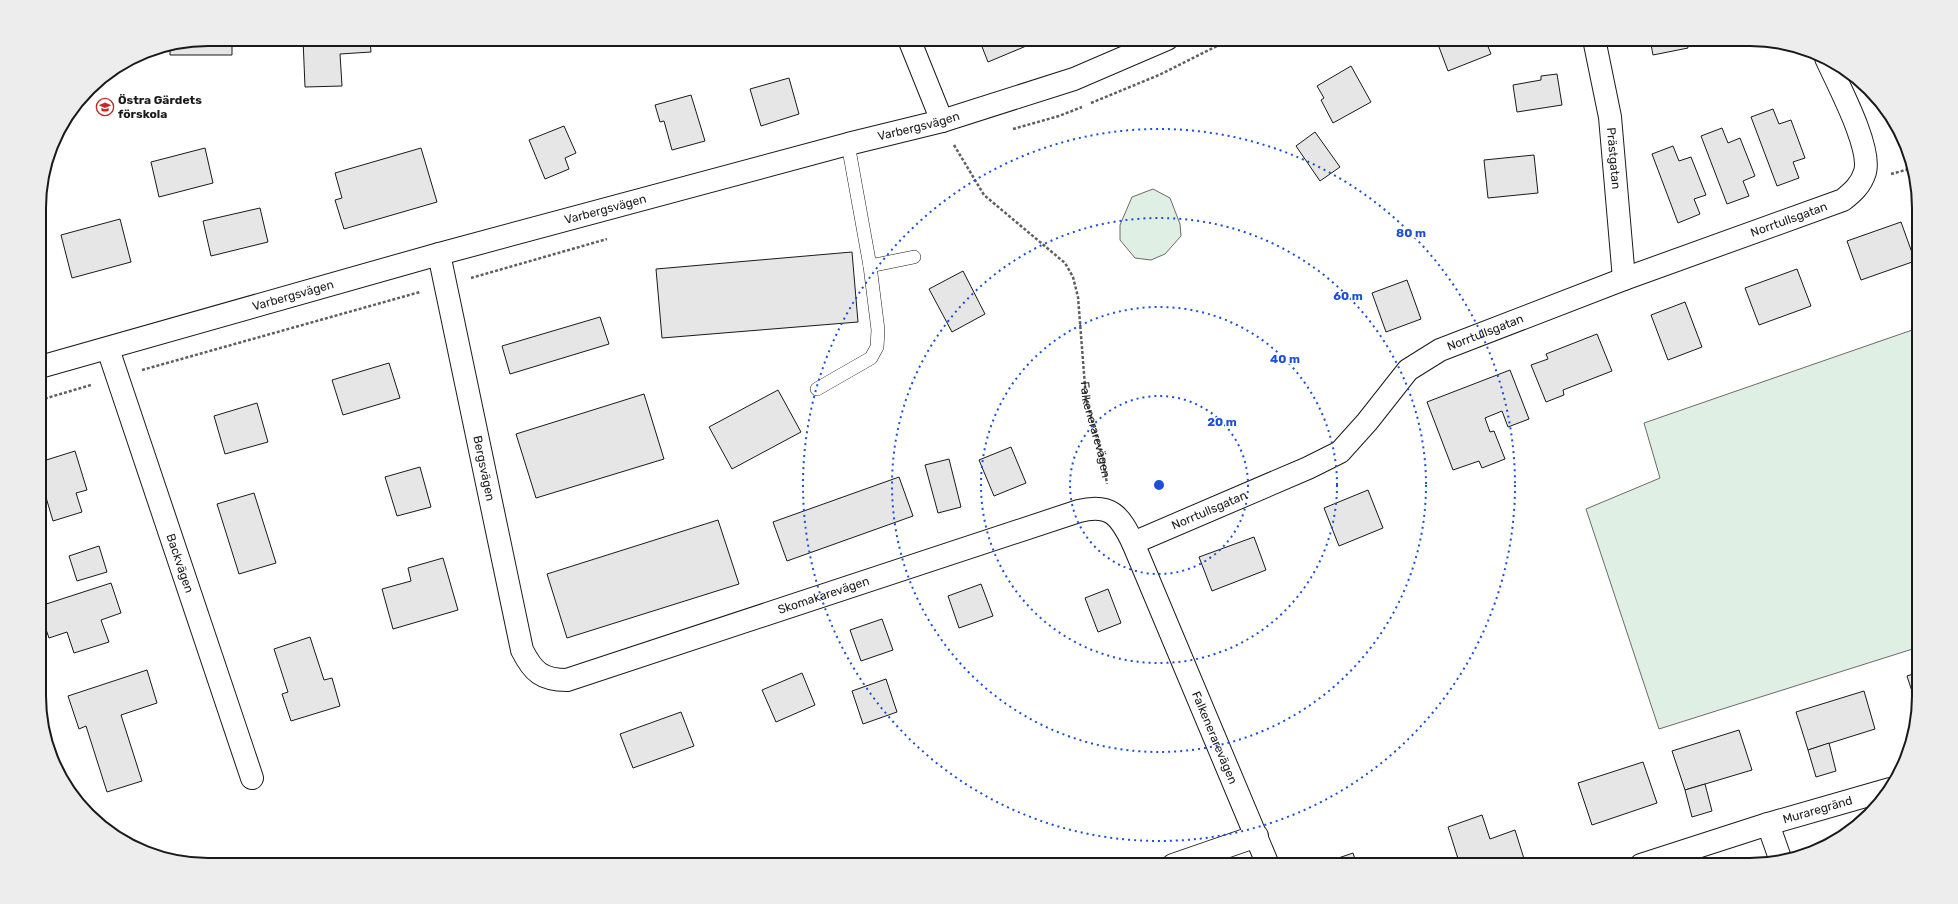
<svg xmlns="http://www.w3.org/2000/svg" width="1958" height="904" viewBox="0 0 1958 904" font-family="Rubik,sans-serif">
<style>
.green{fill:#e0efe3;stroke:#6a6a6a}
.building{fill:#e6e6e6;stroke:#1a1a1a}
.lines{fill:none;stroke-linecap:round;stroke-linejoin:round}
.lane-casing{stroke:#1a1a1a;stroke-width:14}
.street-casing{stroke:#1a1a1a;stroke-width:24}
.secondary-casing{stroke:#1a1a1a;stroke-width:24}
.path{stroke:#5f5f5f;stroke-width:2.5;stroke-dasharray:3 2;stroke-linecap:butt}
.lane{stroke:#fff;stroke-width:13}
.street{stroke:#fff;stroke-width:22}
.secondary{stroke:#fff;stroke-width:22}
.ring{fill:none;stroke:#1d4ed8;stroke-width:2;stroke-dasharray:2 4}
.labels{text-anchor:middle;stroke-width:3;stroke-linejoin:round;paint-order:stroke}
.poi-label{font-size:12px;font-weight:bold;fill:#1a1a1a;stroke:#fff;text-anchor:start}
.street-label{font-size:12px;fill:#1a1a1a;stroke:#fff}
.rim{fill:none;stroke:#1a1a1a;stroke-width:2}
.centre{fill:#1d4ed8;stroke:#fff;stroke-width:2}
.ring-label{font-size:12px;text-anchor:middle;font-weight:bold;fill:#1d4ed8;stroke:#fff;stroke-width:3;stroke-linejoin:round;paint-order:stroke}
</style>
<rect width="100%" height="100%" fill="#fff"/>
<g class="green">
<polygon points="1153,189 1170,198 1180,224 1181,236 1165,254 1151,260 1135,258 1120,240 1120,225 1132,197"/>
<polygon points="1918,328 1919,647 1659,729 1586,509 1660,478 1644,423"/>
</g>
<g class="building">
<polygon points="208,39 232,39 232,55 170,55 170,47"/>
<polygon points="303,39 370,39 371,52 340,54 342,86 305,87"/>
<polygon points="483,39 520,39 484,45"/>
<polygon points="979,39 1043,39 988,62"/>
<polygon points="1436,39 1485,39 1491,54 1448,71"/>
<polygon points="1650,39 1686,39 1688,48 1653,55"/>
<polygon points="1351,66 1371,102 1333,123 1321,100 1324,98 1317,86"/>
<polygon points="1557,74 1562,105 1517,112 1513,85 1541,80 1541,76"/>
<polygon points="789,78 799,114 761,126 750,89"/>
<polygon points="691,95 705,141 672,150 664,121 660,122 655,105"/>
<polygon points="1773,109 1779,124 1791,120 1805,158 1793,162 1799,178 1777,186 1751,117"/>
<polygon points="564,126 576,153 565,158 569,169 545,179 529,140"/>
<polygon points="1722,128 1728,143 1740,138 1755,176 1743,181 1749,196 1727,204 1701,136"/>
<polygon points="1315,132 1340,167 1320,181 1296,146"/>
<polygon points="1673,146 1679,161 1691,157 1706,195 1694,199 1700,214 1678,223 1652,154"/>
<polygon points="205,148 213,183 159,197 151,162"/>
<polygon points="421,148 437,202 344,229 335,200 342,198 335,173"/>
<polygon points="1534,155 1538,193 1488,198 1484,160"/>
<polygon points="260,208 268,242 211,256 203,221"/>
<polygon points="120,219 131,262 72,278 61,235"/>
<polygon points="1901,222 1915,261 1861,280 1847,241"/>
<polygon points="852,252 858,322 662,338 656,269"/>
<polygon points="1797,269 1811,306 1759,325 1745,288"/>
<polygon points="963,271 985,314 952,332 929,289"/>
<polygon points="1407,280 1421,319 1386,332 1372,293"/>
<polygon points="1685,302 1702,347 1668,360 1651,315"/>
<polygon points="600,317 609,344 510,374 502,346"/>
<polygon points="1597,334 1612,371 1563,390 1564,395 1546,402 1531,365 1548,359 1546,354"/>
<polygon points="389,363 400,398 343,415 332,380"/>
<polygon points="1510,370 1529,419 1508,427 1502,411 1485,418 1490,432 1494,431 1505,459 1482,468 1479,461 1453,470 1427,402"/>
<polygon points="778,390 801,432 732,469 709,427"/>
<polygon points="644,394 664,459 536,498 516,434"/>
<polygon points="257,403 268,442 225,454 214,416"/>
<polygon points="1011,447 1026,483 994,496 979,460"/>
<polygon points="75,451 87,490 76,493 82,512 53,521 40,477 40,462"/>
<polygon points="949,459 961,507 938,513 925,465"/>
<polygon points="420,467 431,507 397,516 385,477"/>
<polygon points="899,477 913,516 787,561 773,522"/>
<polygon points="1368,490 1383,528 1339,546 1324,508"/>
<polygon points="254,493 276,563 239,574 217,504"/>
<polygon points="718,520 739,584 567,638 547,574"/>
<polygon points="40,530 45,546 40,547"/>
<polygon points="1254,537 1266,570 1212,591 1199,557"/>
<polygon points="99,546 107,572 77,581 69,556"/>
<polygon points="443,558 458,610 393,629 382,589 411,581 408,568"/>
<polygon points="111,583 121,613 101,620 109,642 74,653 67,632 49,638 40,612 40,606"/>
<polygon points="981,584 993,616 959,628 948,596"/>
<polygon points="1108,589 1121,623 1098,632 1085,598"/>
<polygon points="882,619 893,650 861,661 850,630"/>
<polygon points="310,637 324,680 332,678 340,706 291,721 282,694 288,692 274,649"/>
<polygon points="147,670 157,703 121,715 142,781 107,792 86,726 79,729 68,696"/>
<polygon points="1919,672 1919,696 1917,707 1907,676"/>
<polygon points="802,673 815,705 776,722 762,690"/>
<polygon points="886,679 897,712 863,724 852,691"/>
<polygon points="1864,691 1875,729 1808,750 1796,712"/>
<polygon points="681,712 694,746 633,768 620,734"/>
<polygon points="1739,730 1752,770 1685,790 1672,751"/>
<polygon points="1829,743 1836,771 1816,777 1808,750"/>
<polygon points="1643,762 1657,803 1592,825 1578,783"/>
<polygon points="1705,784 1712,811 1692,817 1685,790"/>
<polygon points="1482,815 1490,839 1515,830 1526,865 1460,865 1448,827"/>
<polygon points="1353,853 1357,865 1318,865"/>
</g>
<g class="lines">
<defs>
<g id="lane">
<polyline points="870,266 914,257"/>
<polyline points="817,389 871,358 877,347 878,330 870,266 848,144"/>
</g>
<g id="street">
<polyline points="909,39 942,121"/>
<path id="s2" d="M1594,39L1610,117L1624,279"/>
<path id="s3" d="M439,254L522,650C533,672 542,680 567,680L1079,511C1111,503 1120,516 1133,543L1268,865"/>
<path id="s4" d="M108,349L252,778"/>
<path id="s5" d="M1133,543L1308,468L1340,452L1367,422L1408,370L1440,350L1624,279L1843,200C1853,192 1861,185 1865,172C1872,147 1837,83 1826,58"/>
<polyline points="1768,824 1781,861"/>
<polyline points="1173,865 1257,836"/>
<path id="s6" d="M1641,865L1768,824L1890,789"/>
</g>
<g id="secondary">
<path id="s7" d="M40,367L439,254L848,144L942,121L1074,79L1167,39"/>
</g>
</defs>
<use href="#lane" class="lane-casing"/>
<use href="#street" class="street-casing"/>
<use href="#secondary" class="secondary-casing"/>
<g class="path">
<polyline points="1091,103 1159,75 1231,39"/>
<polyline points="1013,129 1059,116 1082,107"/>
<path id="s1" d="M954,145L984,195L1065,263L1073,277L1078,297L1086,399L1103,459L1107,484"/>
<polyline points="1891,174 1913,168"/>
<polyline points="471,278 607,239"/>
<polyline points="142,370 420,292"/>
<polyline points="40,400 91,385"/>
</g>
<use href="#lane" class="lane"/>
<use href="#street" class="street"/>
<use href="#secondary" class="secondary"/>
</g>
<g class="ring">
<circle cx="1159" cy="485" r="89"/>
<circle cx="1159" cy="485" r="178"/>
<circle cx="1159" cy="485" r="267"/>
<circle cx="1159" cy="485" r="356"/>
</g>
<defs>
<symbol id="school-ring" viewBox="-11 -11 22 22"><circle r="9.5" fill="#fff" stroke="#c62828" stroke-width="1.5"/><path d="M0-5L7-2L0 1L-7-2ZM-4 1L0 2.5L4 1V4Q0 6-4 4Z" fill="#c62828"/></symbol>
</defs>
<g fill-rule="evenodd">
<use href="#school-ring" x="95" y="97" width="20" height="20"/>
</g>
<g class="labels">
<g class="poi-label">
<text x="118" y="104">Östra Gärdets<tspan x="118" dy="14">förskola</tspan></text>
</g>
<g class="street-label">
<text dy="4" stroke="none"><textPath href="#s7" startOffset="911">Varbergsvägen</textPath></text>
<text dy="4" stroke="none"><textPath href="#s2" startOffset="121">Prästgatan</textPath></text>
<text dy="4" stroke="none"><textPath href="#s7" startOffset="587">Varbergsvägen</textPath></text>
<text dy="4" stroke="none"><textPath href="#s5" startOffset="743">Norrtullsgatan</textPath></text>
<text dy="4" stroke="none"><textPath href="#s7" startOffset="263">Varbergsvägen</textPath></text>
<text dy="4" stroke="none"><textPath href="#s5" startOffset="419">Norrtullsgatan</textPath></text>
<text dy="4" stroke="none"><textPath href="#s1" startOffset="335">Falkenerarevägen</textPath></text>
<text dy="4" stroke="none"><textPath href="#s3" startOffset="219">Bergsvägen</textPath></text>
<text dy="4" stroke="none"><textPath href="#s5" startOffset="83">Norrtullsgatan</textPath></text>
<text dy="4" stroke="none"><textPath href="#s4" startOffset="226">Backvägen</textPath></text>
<text dy="4" stroke="none"><textPath href="#s3" startOffset="733">Skomakarevägen</textPath></text>
<text dy="4" stroke="none"><textPath href="#s3" startOffset="1284">Falkenerarevägen</textPath></text>
<text dy="4" stroke="none"><textPath href="#s6" startOffset="185">Muraregränd</textPath></text>
</g>
</g>
<path d="M0 0H1958V904H0ZM208 46H1750A162 162 0 0 1 1912 208V696A162 162 0 0 1 1750 858H208A162 162 0 0 1 46 696V208A162 162 0 0 1 208 46Z" fill="#ededed" fill-rule="evenodd"/>
<path class="rim" d="M208 46H1750A162 162 0 0 1 1912 208V696A162 162 0 0 1 1750 858H208A162 162 0 0 1 46 696V208A162 162 0 0 1 208 46Z"/>
<circle cx="1159" cy="485" r="6" class="centre"/>
<g class="ring-label">
<text x="1411" y="237">80 m</text>
<text x="1348" y="300">60 m</text>
<text x="1285" y="363">40 m</text>
<text x="1222" y="426">20 m</text>
</g>
</svg>
